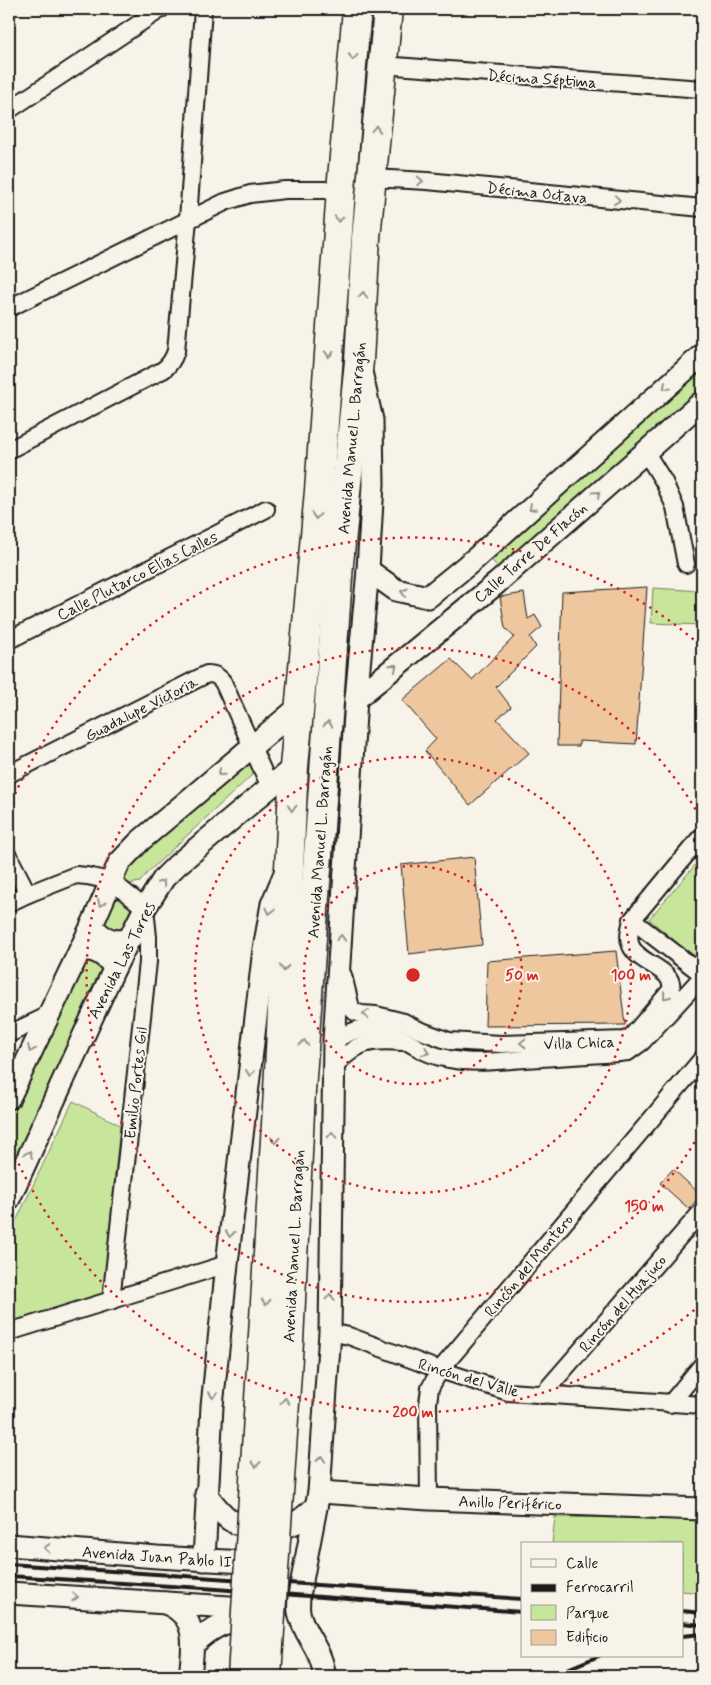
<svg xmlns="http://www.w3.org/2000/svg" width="711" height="1685" viewBox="0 0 711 1685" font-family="Mynerve,sans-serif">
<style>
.green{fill:#c8e59c;stroke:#72805c}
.building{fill:#eec79e;stroke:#1c1c1c}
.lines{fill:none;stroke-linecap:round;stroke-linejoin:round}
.minor-casing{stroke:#1c1c1c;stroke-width:20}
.tertiary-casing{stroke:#1c1c1c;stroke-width:25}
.trunk-casing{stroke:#1c1c1c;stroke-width:31}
.minor{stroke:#f7f3e8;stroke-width:16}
.tertiary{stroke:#f7f3e8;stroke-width:21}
.trunk{stroke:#f7f3e8;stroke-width:28}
.rail{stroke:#1c1c1c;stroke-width:4}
.trunk-bridge-casing{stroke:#1c1c1c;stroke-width:31;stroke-linecap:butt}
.trunk-bridge{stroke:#f7f3e8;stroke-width:28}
.oneway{stroke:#94928c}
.ring{fill:none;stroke:#d62828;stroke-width:2.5;stroke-dasharray:2.5 5}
.labels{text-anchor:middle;stroke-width:4;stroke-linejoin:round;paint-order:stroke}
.street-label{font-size:16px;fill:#1c1c1c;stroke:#f7f3e8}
.centre{fill:#d62828;stroke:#f7f3e8;stroke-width:2.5}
.ring-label{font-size:15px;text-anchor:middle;font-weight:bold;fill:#d62828;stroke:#f7f3e8;stroke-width:4;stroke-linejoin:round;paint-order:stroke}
</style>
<rect width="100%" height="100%" fill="#f7f3e8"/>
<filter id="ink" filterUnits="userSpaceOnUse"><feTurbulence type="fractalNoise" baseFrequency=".02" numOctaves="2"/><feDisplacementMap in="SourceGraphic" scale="10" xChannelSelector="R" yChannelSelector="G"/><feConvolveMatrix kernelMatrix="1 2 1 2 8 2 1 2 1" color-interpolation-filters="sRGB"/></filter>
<g filter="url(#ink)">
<g class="green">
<polygon points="702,368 702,396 501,571 488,556"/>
<polygon points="653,588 702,591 702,625 651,623"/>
<polygon points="248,760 253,768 253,774 148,872 140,882 129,884 124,880 122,877 135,852"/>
<polygon points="702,857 702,962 701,963 649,919"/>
<polygon points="122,898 128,903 131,908 119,935 102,926 114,899"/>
<polygon points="85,956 104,968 9,1174 9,1116 81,959"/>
<polygon points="73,1101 120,1125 103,1296 9,1323 9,1236"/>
<polygon points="555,1517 702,1519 702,1593 682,1591 682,1544 552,1544"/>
</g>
<g class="building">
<polygon points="647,587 636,744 579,741 579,746 557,746 562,592"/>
<polygon points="524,593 528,619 535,615 542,627 530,637 536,647 496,687 511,707 497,719 529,753 470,805 425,751 436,739 402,700 451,659 472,680 514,637 505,628 500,597"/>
<polygon points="474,857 482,945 409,954 401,865"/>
<polygon points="616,951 625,1025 485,1026 487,961"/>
<polygon points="673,1169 701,1195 689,1209 660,1183"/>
</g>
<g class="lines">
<defs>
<g id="minor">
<polyline points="382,65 702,89"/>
<polyline points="9,110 161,9"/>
<polyline points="372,178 427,181 702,208"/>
<polyline points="9,308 225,202 250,194 285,190 341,190"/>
<path d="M9,450L163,370C170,365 173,360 176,351L188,219L203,9"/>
<polyline points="645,451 664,482 675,507 686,564"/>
<polyline points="9,640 266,509"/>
<path d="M9,774L207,674C215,674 218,676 223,682L270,787"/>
<polyline points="9,857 28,894"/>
<polyline points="9,903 28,894 76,875 87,876 111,881 145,908 148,937 148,962 111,1301"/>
<polyline points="632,920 702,974"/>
<path d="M343,975L351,1008L355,1012L362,1014L376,1015L404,1022L419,1030L449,1041L501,1044L625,1040L631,1037L671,990C676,968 635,964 630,943C628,935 630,928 632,920L700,838H702"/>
<polyline points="9,1034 47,1016"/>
<path d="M334,1041C388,1006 398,1050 449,1059C473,1064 500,1061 525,1059C556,1057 588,1055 619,1053L628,1052L642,1042L702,977"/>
<path d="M334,1066C359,1042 367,1039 403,1042"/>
<polyline points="9,1332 227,1264"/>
<polyline points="330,1332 349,1336 440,1370 508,1392 702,1405"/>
<polyline points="542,1395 702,1211"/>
<polyline points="670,1404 702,1365"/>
<polyline points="429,1499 428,1403 430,1388 440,1370 702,1059"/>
</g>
<g id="tertiary">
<polyline points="368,570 396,590 428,597 476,558 702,355"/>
<polyline points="356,699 497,583 702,402"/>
<path d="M92,925C101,939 114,944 130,939"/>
<path d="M80,950C96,948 104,955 115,967"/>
<polyline points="9,1098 92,925 119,863 140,841 299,707"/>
<polyline points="9,1199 115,967 145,908 164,878 177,865 294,767"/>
<polyline points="319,1492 429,1499 702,1509"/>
<path d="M206,1494C213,1503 220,1513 230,1520C246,1530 278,1532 295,1523C303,1519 309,1513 316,1506"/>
<polyline points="9,1545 157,1557 263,1563"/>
<polyline points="204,1560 212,1406 227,1264 264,949 272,904 285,873"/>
<polyline points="9,1593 261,1609"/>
<path d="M166,1603C171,1606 176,1608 180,1612C198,1626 192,1657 190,1676"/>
<path d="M193,1645C213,1625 228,1620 257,1617"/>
<path d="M324,1676C324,1652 303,1635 299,1612C298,1607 299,1601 299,1596L319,1492L330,1332L334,1041L356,699L368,570L373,484L372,420L362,376"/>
</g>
<g id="trunk">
<polyline points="278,1091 294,767 319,491 341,190 357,9"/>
<polyline points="301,1091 339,564 359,361 366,238 388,9"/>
</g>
</defs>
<use href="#minor" class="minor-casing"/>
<use href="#tertiary" class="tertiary-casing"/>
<use href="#trunk" class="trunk-casing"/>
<use href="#minor" class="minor"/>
<use href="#tertiary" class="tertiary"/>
<use href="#trunk" class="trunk"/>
<g class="rail">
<polyline points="9,1564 522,1599"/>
<polyline points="9,1576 203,1588 522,1612"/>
<polyline points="682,1611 702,1613"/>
<polyline points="682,1623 702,1625"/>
<polyline points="682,1636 702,1634"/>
<polyline points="550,1676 599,1656"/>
</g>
<defs>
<g id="trunk-bridge">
<polyline points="242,1676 278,1091"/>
<polyline points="267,1676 289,1342 301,1091"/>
</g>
</defs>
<use href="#trunk-bridge" class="trunk-bridge-casing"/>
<use href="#trunk-bridge" class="trunk-bridge"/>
</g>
<defs><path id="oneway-chevron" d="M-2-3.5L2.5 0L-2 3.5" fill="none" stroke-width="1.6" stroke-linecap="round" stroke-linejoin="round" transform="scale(1.25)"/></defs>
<g class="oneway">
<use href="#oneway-chevron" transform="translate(353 57) rotate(95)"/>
<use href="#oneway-chevron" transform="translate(376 129) rotate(-85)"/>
<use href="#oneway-chevron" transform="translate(420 181) rotate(4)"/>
<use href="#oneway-chevron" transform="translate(617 200) rotate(6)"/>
<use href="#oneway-chevron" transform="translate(339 219) rotate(95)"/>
<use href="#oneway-chevron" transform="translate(363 295) rotate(-87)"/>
<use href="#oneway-chevron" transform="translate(329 354) rotate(94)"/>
<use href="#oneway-chevron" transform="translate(666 387) rotate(138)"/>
<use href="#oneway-chevron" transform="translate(597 494) rotate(-42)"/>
<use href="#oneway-chevron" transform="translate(532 508) rotate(138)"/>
<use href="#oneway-chevron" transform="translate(316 516) rotate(95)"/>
<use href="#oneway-chevron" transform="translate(404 592) rotate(-163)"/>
<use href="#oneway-chevron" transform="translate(394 667) rotate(-40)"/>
<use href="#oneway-chevron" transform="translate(328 724) rotate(-86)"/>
<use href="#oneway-chevron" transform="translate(221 773) rotate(140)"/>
<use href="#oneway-chevron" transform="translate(292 808) rotate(93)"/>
<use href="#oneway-chevron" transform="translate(162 883) rotate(-57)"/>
<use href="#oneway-chevron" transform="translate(101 903) rotate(113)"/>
<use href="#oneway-chevron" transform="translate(270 911) rotate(103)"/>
<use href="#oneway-chevron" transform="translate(341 938) rotate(-86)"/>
<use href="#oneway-chevron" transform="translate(284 968) rotate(93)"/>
<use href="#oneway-chevron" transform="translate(666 996) rotate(128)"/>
<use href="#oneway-chevron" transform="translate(366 1014) rotate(-174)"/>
<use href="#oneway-chevron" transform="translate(304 1043) rotate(-86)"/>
<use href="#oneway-chevron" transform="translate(523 1043) rotate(179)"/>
<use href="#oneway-chevron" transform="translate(31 1049) rotate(115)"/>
<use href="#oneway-chevron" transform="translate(426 1052) rotate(23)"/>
<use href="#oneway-chevron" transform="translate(250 1073) rotate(97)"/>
<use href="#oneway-chevron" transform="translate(332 1135) rotate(-89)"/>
<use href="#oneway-chevron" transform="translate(275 1140) rotate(93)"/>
<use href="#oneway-chevron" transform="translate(29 1154) rotate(-65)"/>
<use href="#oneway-chevron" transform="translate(230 1234) rotate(97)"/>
<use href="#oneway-chevron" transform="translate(330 1297) rotate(-89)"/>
<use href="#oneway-chevron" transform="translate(266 1302) rotate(93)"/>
<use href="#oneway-chevron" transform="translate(213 1395) rotate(96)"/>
<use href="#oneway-chevron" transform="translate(285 1401) rotate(-86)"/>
<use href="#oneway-chevron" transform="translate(321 1459) rotate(-86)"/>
<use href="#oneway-chevron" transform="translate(256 1464) rotate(94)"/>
<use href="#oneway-chevron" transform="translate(47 1548) rotate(-175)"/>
<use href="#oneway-chevron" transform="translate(75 1597) rotate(4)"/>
</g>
</g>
<g class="ring">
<circle cx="413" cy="975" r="109"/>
<circle cx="413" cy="975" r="218"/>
<path d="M702 1129A327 327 0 1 1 702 821"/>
<path d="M700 1305A437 437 0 0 1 9 1142M9 808A437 437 0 0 1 700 645"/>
</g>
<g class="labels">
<g class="street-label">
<text transform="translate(542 78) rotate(4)" y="6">Décima Séptima</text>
<text transform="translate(537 192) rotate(6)" y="6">Décima Octava</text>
<text transform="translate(351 438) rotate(-85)" y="6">Avenida Manuel L. Barragán</text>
<text transform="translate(530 552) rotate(-41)" y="6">Calle Torre De Flacón</text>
<text transform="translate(137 575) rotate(-27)" y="6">Calle Plutarco Elías Calles</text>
<text transform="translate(141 708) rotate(-27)" y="6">Guadalupe Victoria</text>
<text transform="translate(319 842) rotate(-86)" y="6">Avenida Manuel L. Barragán</text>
<text transform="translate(121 960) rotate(-63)" y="6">Avenida Las Torres</text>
<text transform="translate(579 1042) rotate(-2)" y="6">Villa Chica</text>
<text transform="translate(135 1083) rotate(-84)" y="6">Emilio Portes Gil</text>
<text transform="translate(293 1246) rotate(-87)" y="6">Avenida Manuel L. Barragán</text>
<text transform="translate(528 1265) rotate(-50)" y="6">Rincón del Montero</text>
<text transform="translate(622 1303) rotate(-49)" y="6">Rincón del Huajuco</text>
<text transform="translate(469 1377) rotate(16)" y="6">Rincón del Valle</text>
<text transform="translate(510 1502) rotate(2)" y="6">Anillo Periférico</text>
<text transform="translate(157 1556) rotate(4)" y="6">Avenida Juan Pablo II</text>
</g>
</g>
<circle cx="413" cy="975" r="8" class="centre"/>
<g class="ring-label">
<text x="522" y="980">50 m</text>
<text x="631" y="980">100 m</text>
<text x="644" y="1211">150 m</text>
<text x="413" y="1417">200 m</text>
</g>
<rect width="711" height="1685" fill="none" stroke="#f7f3e8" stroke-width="30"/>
<rect x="15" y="15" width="681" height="1655" fill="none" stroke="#1c1c1c" stroke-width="2" filter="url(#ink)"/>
<rect x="521" y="1542" width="162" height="115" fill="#f7f3e8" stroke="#9f9d96"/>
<rect x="531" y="1559" width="25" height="8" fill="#f7f3e8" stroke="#9f9d96"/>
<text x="566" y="1568" font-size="15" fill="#1c1c1c">Calle</text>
<rect x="531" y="1584" width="25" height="8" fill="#1c1c1c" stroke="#9f9d96"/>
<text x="566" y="1592" font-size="15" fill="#1c1c1c">Ferrocarril</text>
<rect x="531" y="1605" width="25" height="15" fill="#c8e59c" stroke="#9f9d96"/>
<text x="566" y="1618" font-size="15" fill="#1c1c1c">Parque</text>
<rect x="531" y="1630" width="25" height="15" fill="#eec79e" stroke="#9f9d96"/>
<text x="566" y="1642" font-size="15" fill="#1c1c1c">Edificio</text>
</svg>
